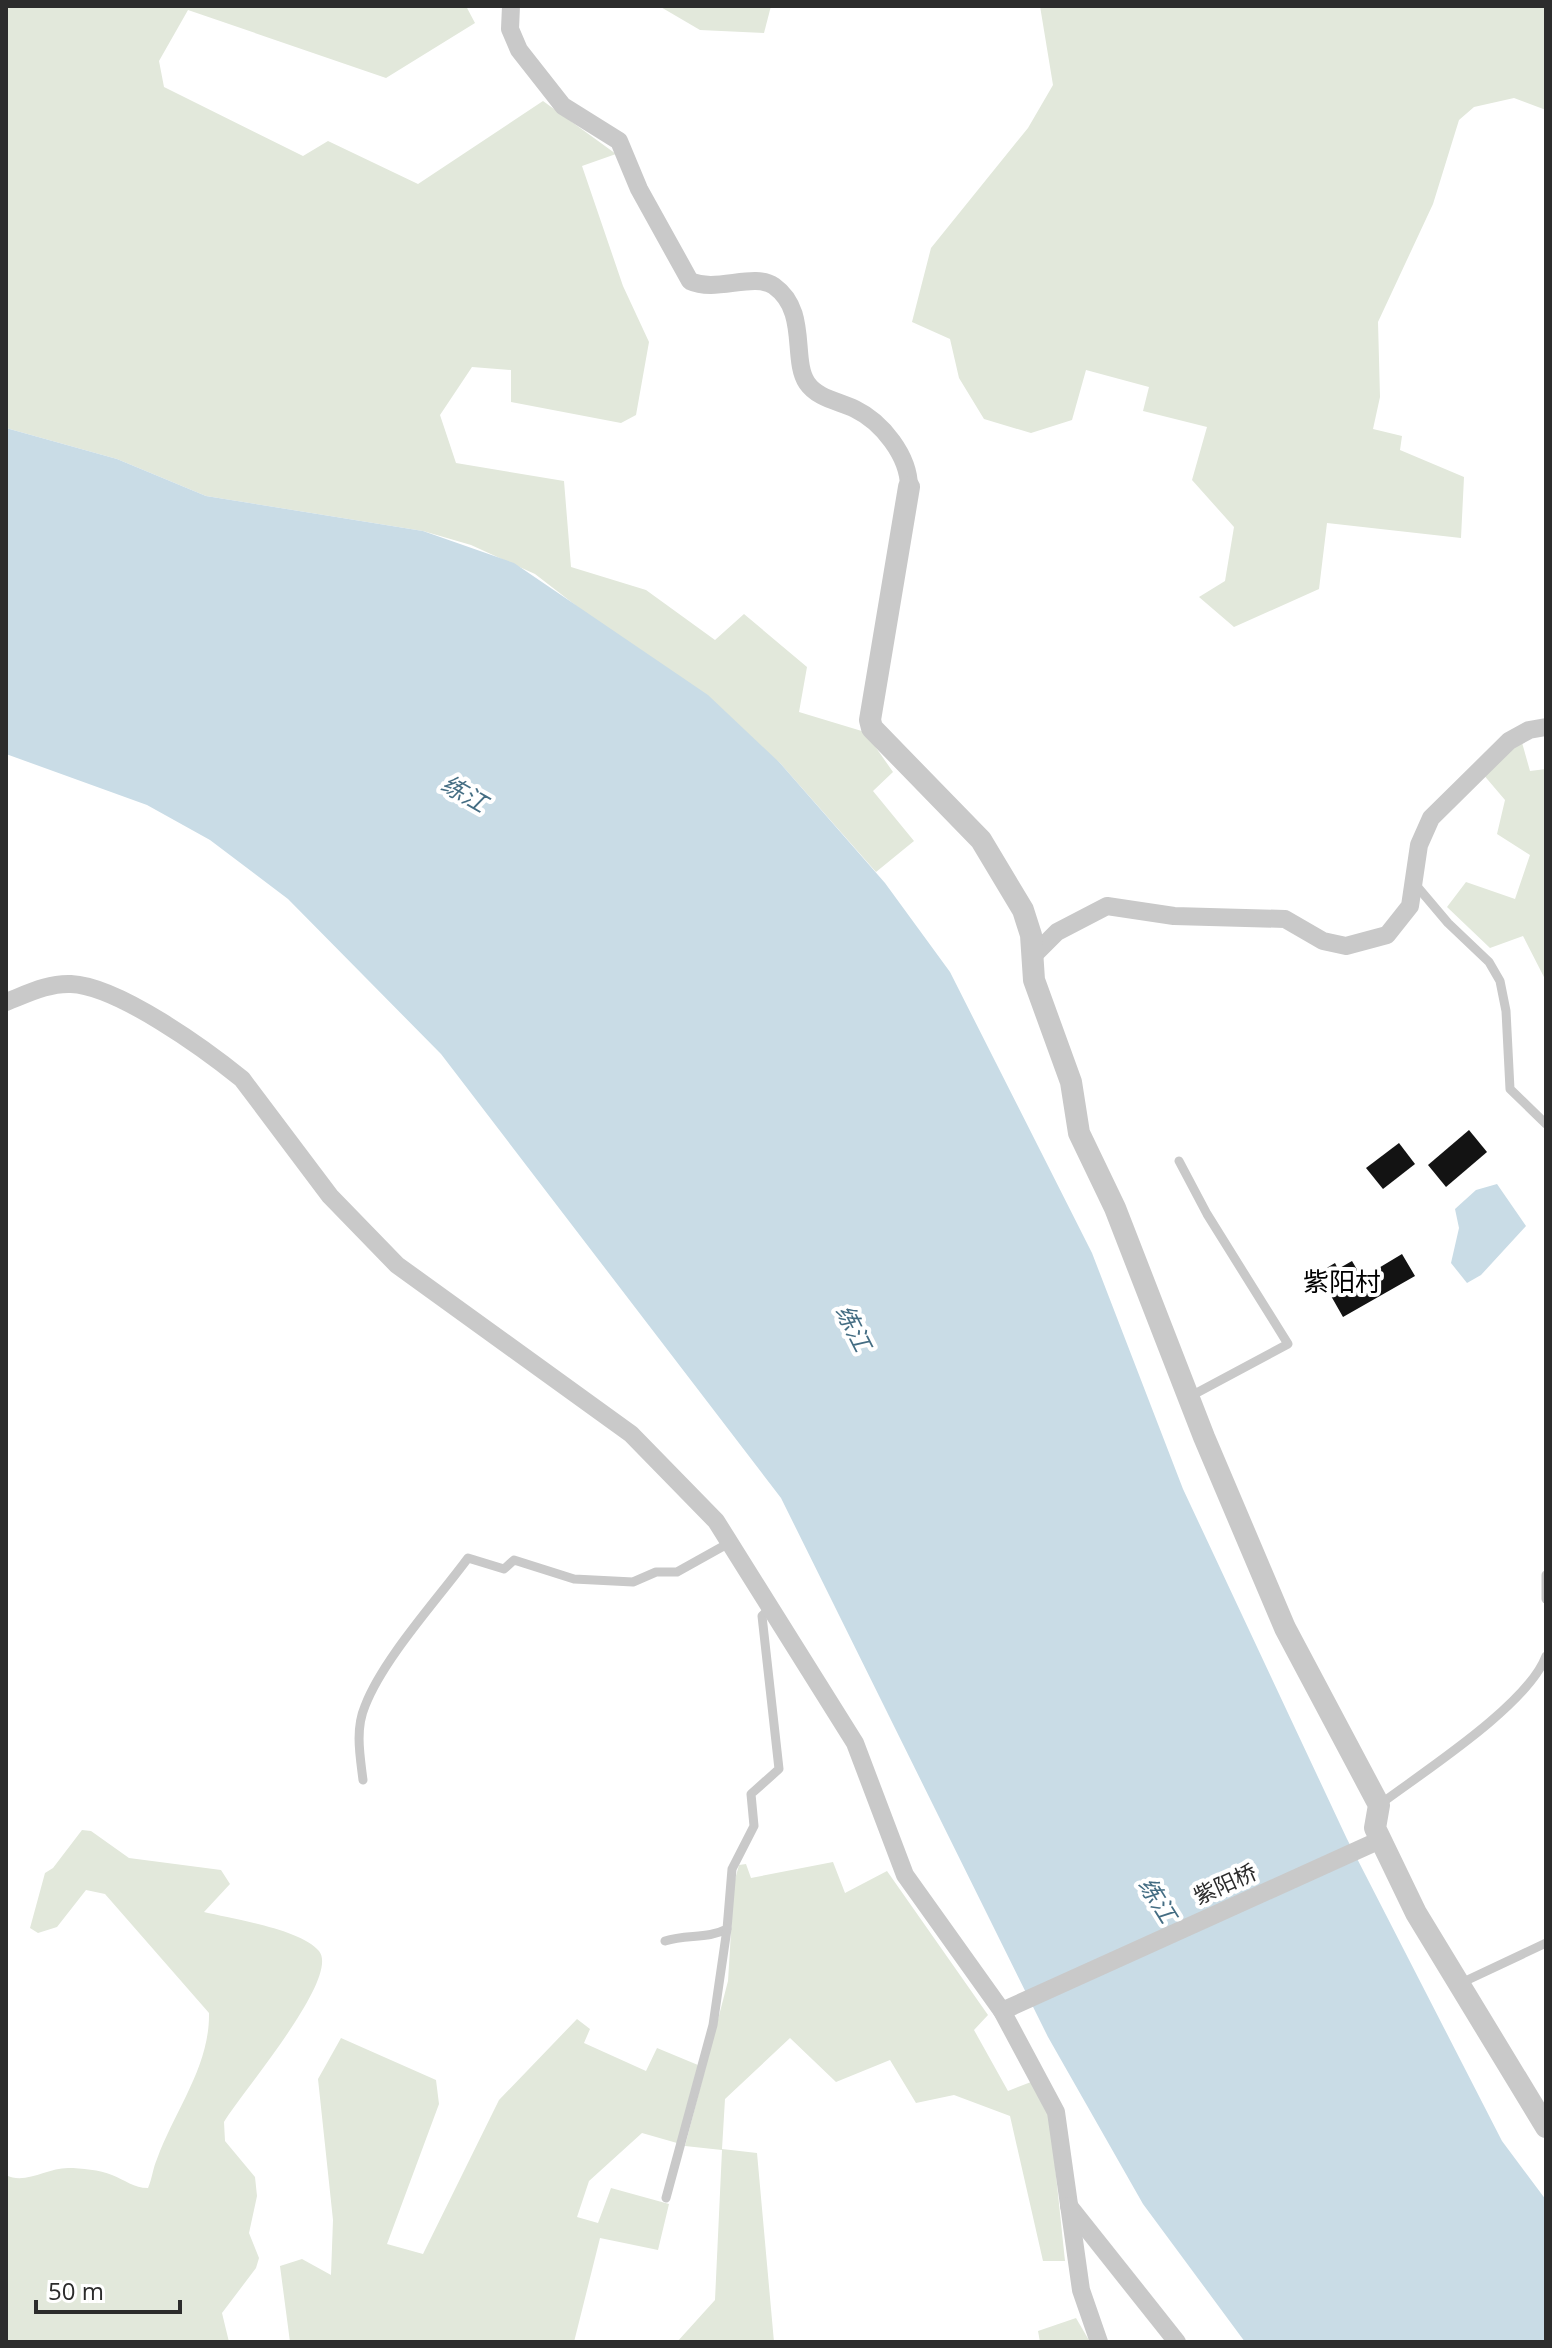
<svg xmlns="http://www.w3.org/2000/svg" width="1552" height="2348" viewBox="0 0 1552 2348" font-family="'Open Sans','Noto Sans SC',sans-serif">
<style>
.green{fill:#e2e8db}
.water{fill:#c9dce6}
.building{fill:#131313}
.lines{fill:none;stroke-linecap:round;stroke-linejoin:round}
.service{stroke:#c9c9c9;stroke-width:9}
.minor{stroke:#c9c9c9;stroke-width:18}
.tertiary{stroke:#c9c9c9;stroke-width:22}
.labels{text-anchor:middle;stroke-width:8;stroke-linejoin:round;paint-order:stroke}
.street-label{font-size:22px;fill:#2c2c2c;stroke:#fff}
.water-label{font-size:24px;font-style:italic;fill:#446d83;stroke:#fff}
.quarter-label{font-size:26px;fill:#000;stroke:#fff}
</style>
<rect width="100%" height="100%" fill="#fff"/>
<g class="green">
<polygon points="6,6 466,6 475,23 386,78 188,10 159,61 164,87 303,156 328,141 418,184 543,101 616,154 582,166 623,286 649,342 636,415 621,423 511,402 511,370 472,367 440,415 456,463 564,481 571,567 646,590 715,640 744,614 807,667 799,712 865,732 893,772 873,791 914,841 876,872 780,763 535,574 471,545 423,531 206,496 117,459 6,428"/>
<polygon points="659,6 771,6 764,33 700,30"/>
<polygon points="1040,6 1546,6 1546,110 1514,98 1474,107 1459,120 1433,204 1378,322 1380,397 1373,429 1402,436 1400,450 1464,477 1461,538 1327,523 1319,589 1234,627 1199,597 1225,581 1234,527 1192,480 1207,427 1143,411 1149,387 1086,370 1072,420 1031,433 984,419 959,378 950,339 912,322 931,248 1028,128 1053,85"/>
<polygon points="1521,739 1530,771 1546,769 1546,981 1523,936 1490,948 1447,907 1466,882 1515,899 1530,855 1497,834 1505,800 1482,773"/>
<path d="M82,1830L91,1831L129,1858L221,1870L230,1884L204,1912C233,1919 301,1929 319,1951C341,1978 240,2094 224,2122L225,2141L255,2177L257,2196L249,2233L259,2258L256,2268L222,2313L229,2342H6V2175C25,2185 47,2168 68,2168C81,2168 100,2170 112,2175C125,2180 134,2188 148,2188C152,2179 153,2168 157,2159C175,2110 210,2066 209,2013L105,1894L86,1890L57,1927L38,1933L30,1928L45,1873L53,1868Z"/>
<polygon points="833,1862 845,1893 887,1871 988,2015 974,2030 1008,2091 1031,2082 1050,2118 1065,2261 1043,2261 1010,2116 954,2095 916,2103 890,2060 836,2082 790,2038 725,2099 722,2149 757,2153 774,2342 677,2342 715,2300 722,2150 685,2146 728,1981 734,1883 739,1865 746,1864 751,1878"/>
<polygon points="577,2019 590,2029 584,2043 646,2071 657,2048 698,2065 677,2143 642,2133 589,2181 577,2217 598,2223 611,2188 669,2204 658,2250 600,2238 574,2342 290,2342 280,2266 302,2259 331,2275 333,2220 318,2079 341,2038 436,2080 439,2104 387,2244 423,2254 499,2100"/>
<polygon points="1076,2318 1090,2342 1040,2342 1038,2331"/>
</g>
<g class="water">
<polygon points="6,428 117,459 206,496 423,531 514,563 708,695 780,763 885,883 950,972 1092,1253 1183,1489 1347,1839 1502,2141 1546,2200 1546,2342 1245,2342 1143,2204 1048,2037 781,1498 441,1054 288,899 210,840 147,805 6,754"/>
<polygon points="1497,1184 1526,1226 1481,1275 1467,1283 1451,1263 1459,1228 1455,1209 1476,1190"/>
</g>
<g class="building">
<polygon points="1469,1130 1487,1152 1446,1187 1428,1165"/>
<polygon points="1399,1143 1415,1164 1383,1189 1366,1168"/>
<polygon points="1402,1254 1415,1276 1343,1317 1318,1273 1335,1263 1338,1269 1352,1261 1362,1278"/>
</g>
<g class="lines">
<g class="service">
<polyline points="1415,884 1448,923 1489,962 1500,981 1506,1011 1510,1089 1546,1124"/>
<polyline points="1179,1161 1207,1214 1288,1344 1189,1397"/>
<polyline points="1546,1575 1546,1599"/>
<path d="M363,1780C360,1756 355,1729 365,1706C383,1659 437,1600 468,1558L504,1569L514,1560L574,1579L633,1582L656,1572H677L729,1543"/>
<path d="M1379,1805C1423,1772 1528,1705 1546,1656"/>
<path d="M665,1941C686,1934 708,1939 727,1929L732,1869L754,1826L751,1794L779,1769L762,1616L770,1608"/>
<polyline points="1459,1984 1546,1943"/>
<polyline points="666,2198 713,2025 727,1929"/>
</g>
<g class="minor">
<path d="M511,6L510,29L519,50L563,106L619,141L639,189L690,281C716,293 754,272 774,286C809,311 791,359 807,383C818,399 839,401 855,409C882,422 909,456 909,487"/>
<polyline points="1032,957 1057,932 1107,906 1174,916 1285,919 1323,941 1346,946 1387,935 1410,906 1419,845 1431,818 1509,741 1529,730 1546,727"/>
<path d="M6,1002C27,994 48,983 71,984C118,986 205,1049 242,1079L330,1196L397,1265L631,1434L716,1521L855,1743L905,1875L1002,2011L1056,2112L1081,2290L1099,2342"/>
<polyline points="1002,2011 1380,1840"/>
<polyline points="1069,2206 1177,2342"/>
</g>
<polyline class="tertiary" points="909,487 870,720 872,728 981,840 1023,910 1031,935 1034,980 1071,1082 1079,1133 1115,1208 1204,1437 1285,1628 1379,1805 1375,1828 1416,1913 1546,2127"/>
</g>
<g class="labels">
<g class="street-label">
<text transform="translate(1225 1884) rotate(-24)" y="8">紫阳桥</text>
</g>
<g class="water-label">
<text transform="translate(464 794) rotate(30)" y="8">练江</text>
<text transform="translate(853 1328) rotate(63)" y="8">练江</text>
<text transform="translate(1157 1900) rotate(58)" y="8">练江</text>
</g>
<g class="quarter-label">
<text x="1342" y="1291">紫阳村</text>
</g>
</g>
<rect width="1552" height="2348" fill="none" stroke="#2c2c2c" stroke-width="16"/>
<path d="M36 2300v12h144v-12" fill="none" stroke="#2c2c2c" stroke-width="4"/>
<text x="48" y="2300" font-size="24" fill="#2c2c2c" stroke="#ffffff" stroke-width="6" paint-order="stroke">50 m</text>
</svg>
